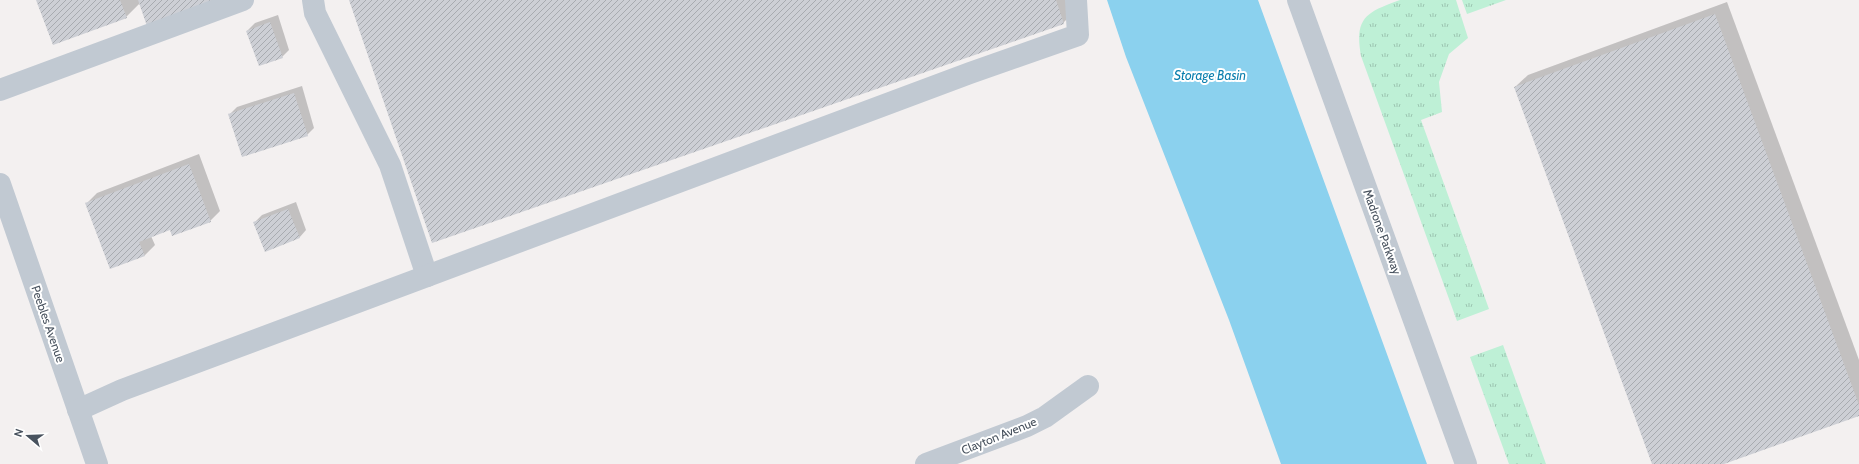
<svg xmlns="http://www.w3.org/2000/svg" width="1859" height="464" viewBox="0 0 1859 464" font-family="Cabin,sans-serif">
<style>
.grass{fill:url(#grass-tufts)}
.water{fill:#8bd1ee}
.shadow{fill:#0003}
.building{fill:url(#building-hatch)}
.lines{fill:none;stroke-linecap:round;stroke-linejoin:round}
.minor{stroke:#c1c9d2;stroke-width:22}
.labels{text-anchor:middle;stroke-width:4;stroke-linejoin:round;paint-order:stroke}
.street-label{font-size:12px;fill:#48525e;stroke:#fff}
.water-label{font-size:13px;font-style:italic;fill:#0a7fae;stroke:#fff}
</style>
<defs>
<pattern id="grass-tufts" width="24" height="20" patternUnits="userSpaceOnUse"><rect width="24" height="20" fill="#bef0d6"/><path d="M3 7l-1-3M5 7V3M7 7l1-3M15 17l-1-3M17 17v-4M19 17l1-3" fill="none" stroke="#9cc5b1"/></pattern>
<pattern id="building-hatch" width="6" height="6" patternUnits="userSpaceOnUse"><rect width="6" height="6" fill="#cdcfd5"/><path d="M-1 1l2-2M0 6l6-6M5 7l2-2" fill="none" stroke="#a8abb0"/></pattern>
</defs>
<rect width="100%" height="100%" fill="#f3f0f0"/>
<g class="grass">
<path d="M1400,0H1456L1468,38L1449,54L1439,82L1442,112L1421,120L1489,309L1457,321L1361,56C1354,17 1367,12 1400,0Z"/>
<polygon points="1462,0 1506,0 1467,14"/>
<polygon points="1503,345 1546,464 1509,464 1470,357"/>
</g>
<polygon class="water" points="1107,0 1258,0 1427,464 1281,464 1229,320 1126,57"/>
<g class="shadow">
<polygon points="38,0 216,0 140,3 126,17"/>
<polygon points="350,0 1072,0 1075,11 1063,23"/>
<polygon points="1727,2 1859,360 1859,415 1721,464 1653,464 1515,87 1528,75"/>
<polygon points="278,15 289,50 282,57 247,31 255,23"/>
<polygon points="302,86 314,128 307,135 230,114 237,107"/>
<polygon points="199,154 220,211 210,221 171,229 151,236 155,245 144,256 87,203 97,193"/>
<polygon points="296,202 306,230 299,238 254,223 262,215"/>
</g>
<g class="building">
<polygon points="36,0 120,0 127,18 53,45"/>
<polygon points="138,0 219,0 147,26"/>
<polygon points="349,0 1056,0 1064,24 432,243"/>
<polygon points="1715,14 1859,405 1859,416 1724,464 1652,464 1514,87"/>
<polygon points="270,22 283,58 259,66 246,31"/>
<polygon points="294,93 308,136 242,157 228,114"/>
<polygon points="189,164 211,222 172,236 170,230 139,242 145,256 110,269 85,203"/>
<polygon points="288,209 300,238 265,252 253,222"/>
</g>
<g class="lines">
<g class="minor">
<polyline points="313,0 315,13 390,165 427,276"/>
<polyline points="1298,0 1466,464"/>
<polyline points="0,90 243,0"/>
<polyline points="0,184 97,464"/>
<polyline points="78,410 122,390 970,73 1078,35 1076,0"/>
<polyline points="926,464 1027,426 1045,417 1088,386"/>
</g>
</g>
<g class="labels">
<g class="street-label">
<text transform="translate(1382 232) rotate(70)" y="4">Madrone Parkway</text>
<text transform="translate(48 324) rotate(71)" y="4">Peebles Avenue</text>
<text transform="translate(999 436) rotate(-22)" y="4">Clayton Avenue</text>
</g>
<g class="water-label">
<text x="1210" y="80">Storage Basin</text>
</g>
</g>
<g transform="translate(28 436) rotate(289)" stroke="#ffffff" stroke-width="3" paint-order="stroke">
<path d="M0-3L7 15L0 10L-7 15Z" fill="#48525e"/>
<text y="-6" font-size="11" font-weight="bold" text-anchor="middle" fill="#48525e">N</text>
</g>
</svg>
